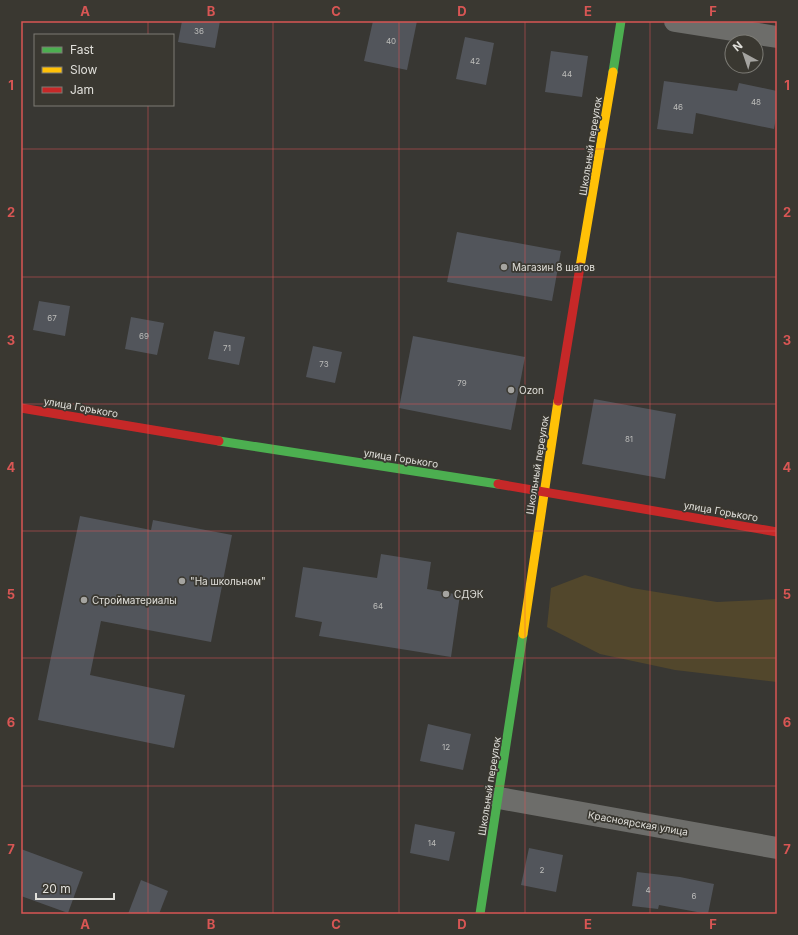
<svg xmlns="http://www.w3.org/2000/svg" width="798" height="935" viewBox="0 0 798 935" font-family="Inter,sans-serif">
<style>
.green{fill:#52472c}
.building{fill:#52555b}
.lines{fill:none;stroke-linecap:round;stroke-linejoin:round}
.street{stroke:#6d6d6a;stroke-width:22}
.fast{stroke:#4caf50;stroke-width:9}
.slow{stroke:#ffc107;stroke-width:9}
.jam{stroke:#c62828;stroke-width:9}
.grid{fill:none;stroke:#d85654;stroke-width:1;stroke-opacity:0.55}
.poi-dot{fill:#a5a4a0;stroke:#3a3831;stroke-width:1.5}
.labels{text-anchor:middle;stroke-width:3.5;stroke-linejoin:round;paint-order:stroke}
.number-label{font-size:8px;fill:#bcbcba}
.street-label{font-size:10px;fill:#e0dfda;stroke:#3a3831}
.poi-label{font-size:10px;fill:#e0dfda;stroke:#3a3831;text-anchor:start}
.neatline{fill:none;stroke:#d85654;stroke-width:1.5}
.grid-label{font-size:13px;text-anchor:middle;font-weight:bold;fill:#d85654}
</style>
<rect width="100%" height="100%" fill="#383733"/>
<polygon class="green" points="585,575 632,588 717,602 777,599 777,682 675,670 600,654 547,627 551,588"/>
<g class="building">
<polygon points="182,21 220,21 215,48 178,42"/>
<polygon points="373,21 417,21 407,70 364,61"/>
<polygon points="465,37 494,43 486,85 456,79"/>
<polygon points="551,51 588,56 582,97 545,92"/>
<polygon points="664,81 737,91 739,83 777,91 777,113 774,129 696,113 693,134 657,129"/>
<polygon points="457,232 561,251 552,301 447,282"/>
<polygon points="39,301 70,306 65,336 33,330"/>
<polygon points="131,317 164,323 157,355 125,349"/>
<polygon points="214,331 245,337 239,365 208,359"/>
<polygon points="413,336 525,357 511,430 399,408"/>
<polygon points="313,346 342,352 335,383 306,377"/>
<polygon points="594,399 676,414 665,479 582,464"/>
<polygon points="80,516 151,530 153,520 232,535 211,642 101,621 90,675 185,695 174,748 38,720"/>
<polygon points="381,554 431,562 427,589 460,595 451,657 319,636 322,622 295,617 303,567 377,578"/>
<polygon points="428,724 471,734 463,770 420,761"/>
<polygon points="415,824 455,832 449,861 410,853"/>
<polygon points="529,848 563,855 556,892 521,885"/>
<polygon points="21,849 83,872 68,913 21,896"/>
<polygon points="637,872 680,877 714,884 708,914 659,905 658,909 632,906"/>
<polygon points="141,880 168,891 159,914 128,914"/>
</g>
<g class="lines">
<g class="street">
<polyline points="675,21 777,37"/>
<polyline points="499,798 777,848"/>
</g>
<g class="fast">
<polyline points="613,72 621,21"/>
<polyline points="219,441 498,484"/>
<polyline points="480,914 523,634"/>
</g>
<g class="slow">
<polyline points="580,267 613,72"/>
<polyline points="523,634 558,401"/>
</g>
<g class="jam">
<polyline points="558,401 580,267"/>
<polyline points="21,408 219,441"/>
<polyline points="498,484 777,532"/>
</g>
</g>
<path class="grid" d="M148,21V35M273,21V914M399,21V914M525,21V914M650,21V914M148,105V914M21,149H777M21,277H777M21,404H777M21,531H777M21,658H777M21,786H777"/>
<g class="poi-dot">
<circle cx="504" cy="267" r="4"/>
<circle cx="511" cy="390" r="4"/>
<circle cx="182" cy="581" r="4"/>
<circle cx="446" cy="594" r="4"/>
<circle cx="84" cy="600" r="4"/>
</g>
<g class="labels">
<g class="number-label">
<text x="199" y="34">36</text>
<text x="391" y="44">40</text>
<text x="475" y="64">42</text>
<text x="567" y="77">44</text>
<text x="756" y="105">48</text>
<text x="678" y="110">46</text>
<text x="52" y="321">67</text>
<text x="144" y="339">69</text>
<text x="227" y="351">71</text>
<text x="324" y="367">73</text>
<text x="462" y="386">79</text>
<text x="629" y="442">81</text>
<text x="378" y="609">64</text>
<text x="446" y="750">12</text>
<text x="432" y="846">14</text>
<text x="542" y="873">2</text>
<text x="648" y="893">4</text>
<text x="694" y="899">6</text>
</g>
<g class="street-label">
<text transform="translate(590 146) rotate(-81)" y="4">Школьный переулок</text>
<text transform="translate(81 407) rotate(10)" y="4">улица Горького</text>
<text transform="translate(401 458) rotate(9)" y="4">улица Горького</text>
<text transform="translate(537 465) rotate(-81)" y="4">Школьный переулок</text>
<text transform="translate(721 511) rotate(10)" y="4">улица Горького</text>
<text transform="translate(489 786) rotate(-81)" y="4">Школьный переулок</text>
<text transform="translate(638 823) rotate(10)" y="4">Красноярская улица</text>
</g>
<g class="poi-label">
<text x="512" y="271">Магазин 8 шагов</text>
<text x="519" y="394">Ozon</text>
<text x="190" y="585">"На школьном"</text>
<text x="454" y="598">СДЭК</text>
<text x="92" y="604">Стройматериалы</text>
</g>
</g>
<rect width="798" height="935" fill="none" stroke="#3a3831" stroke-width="44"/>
<rect x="34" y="34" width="140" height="72" fill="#3a3831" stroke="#7c7b75"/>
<rect x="42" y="47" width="20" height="6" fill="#4caf50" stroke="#7c7b75"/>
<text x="70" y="54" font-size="12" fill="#e0dfda">Fast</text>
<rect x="42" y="67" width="20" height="6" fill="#ffc107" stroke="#7c7b75"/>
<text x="70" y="74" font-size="12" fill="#e0dfda">Slow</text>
<rect x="42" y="87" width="20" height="6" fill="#c62828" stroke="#7c7b75"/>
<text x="70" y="94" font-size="12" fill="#e0dfda">Jam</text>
<g transform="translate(744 54) rotate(320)"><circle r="19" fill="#3a3831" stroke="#7c7b75"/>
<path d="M0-3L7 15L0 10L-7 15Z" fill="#a5a4a0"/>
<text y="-6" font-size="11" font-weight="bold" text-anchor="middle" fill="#e0dfda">N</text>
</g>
<path d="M36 893v6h78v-6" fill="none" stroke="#e0dfda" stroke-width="2"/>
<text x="42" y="893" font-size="12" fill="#e0dfda" stroke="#3a3831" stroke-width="3" paint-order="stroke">20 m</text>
<rect x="22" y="22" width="754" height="891" class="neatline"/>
<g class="grid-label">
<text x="85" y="16">A</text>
<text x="211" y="16">B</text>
<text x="336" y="16">C</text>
<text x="462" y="16">D</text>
<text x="588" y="16">E</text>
<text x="713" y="16">F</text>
<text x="11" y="90">1</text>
<text x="787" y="90">1</text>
<text x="11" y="217">2</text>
<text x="787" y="217">2</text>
<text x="11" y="345">3</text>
<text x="787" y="345">3</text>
<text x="11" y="472">4</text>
<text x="787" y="472">4</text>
<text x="11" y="599">5</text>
<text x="787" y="599">5</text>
<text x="11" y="727">6</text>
<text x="787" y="727">6</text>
<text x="11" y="854">7</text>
<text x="787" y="854">7</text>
<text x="85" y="929">A</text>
<text x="211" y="929">B</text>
<text x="336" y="929">C</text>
<text x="462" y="929">D</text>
<text x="588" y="929">E</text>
<text x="713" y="929">F</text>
</g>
</svg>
